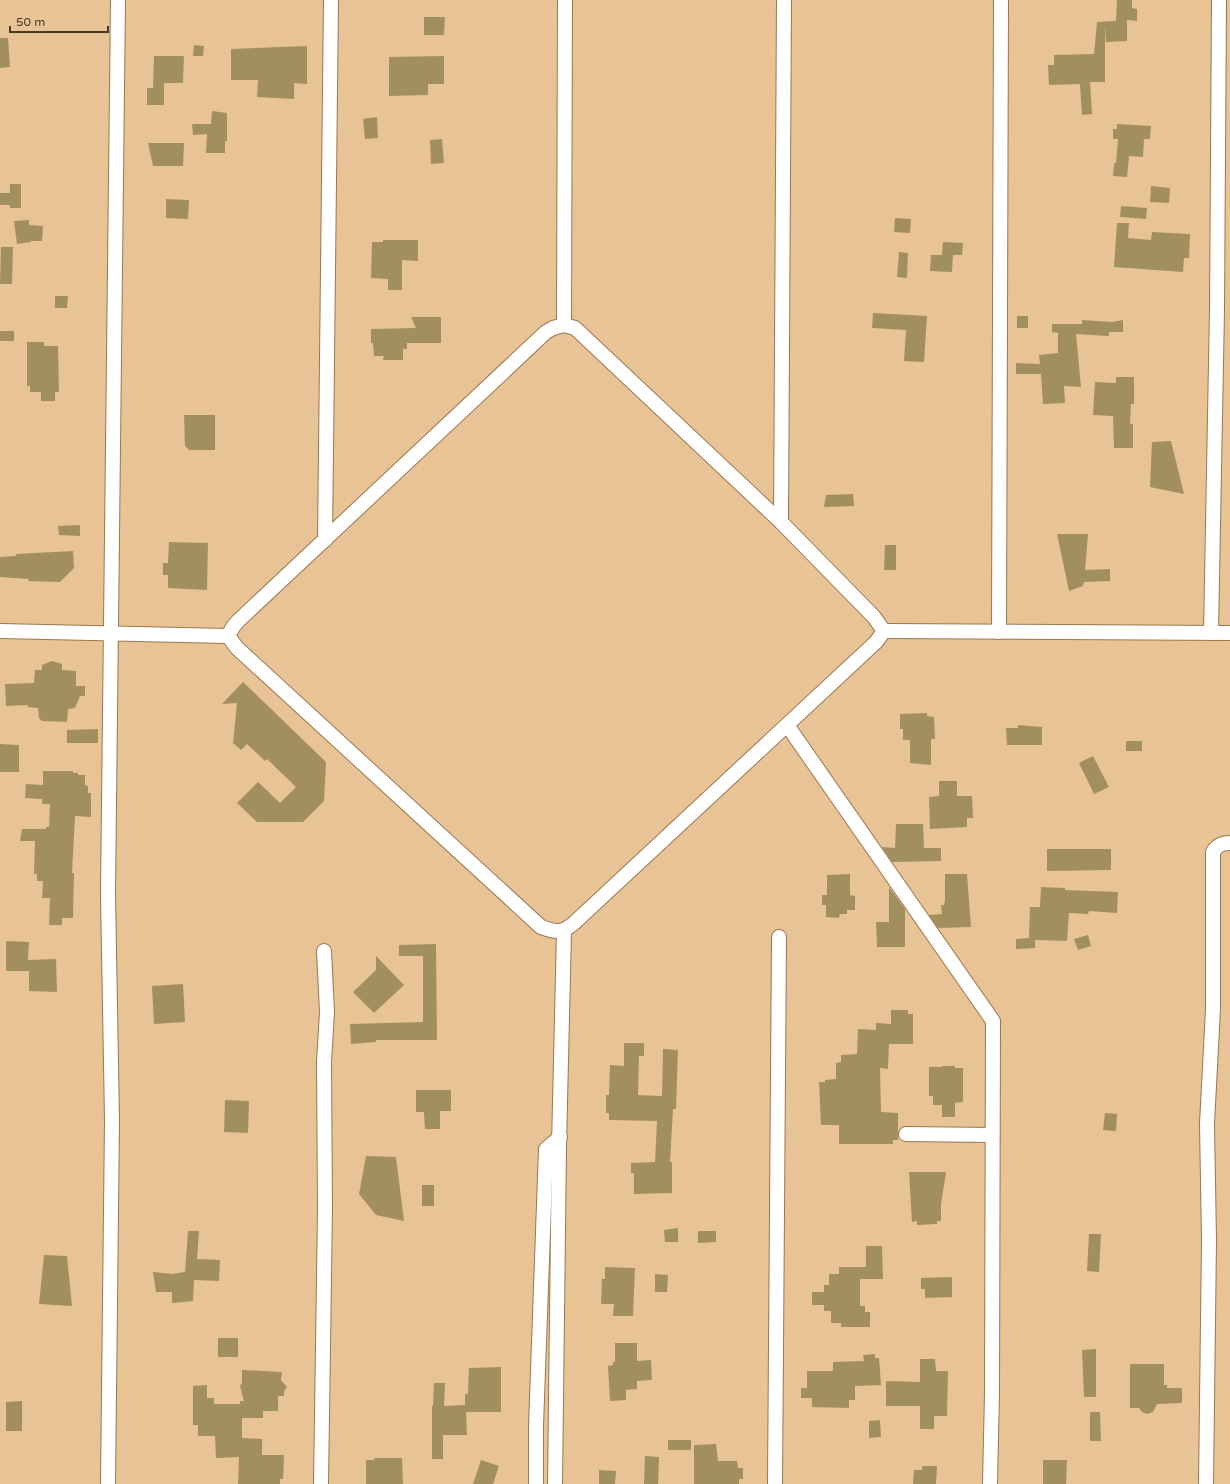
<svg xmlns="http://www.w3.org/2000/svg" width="1230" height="1484" viewBox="0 0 1230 1484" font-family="'Varela Round',sans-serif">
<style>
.building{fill:#a1905d}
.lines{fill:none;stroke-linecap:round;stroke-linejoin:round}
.minor-casing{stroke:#9a784d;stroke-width:16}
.minor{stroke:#fff;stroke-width:14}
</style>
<rect width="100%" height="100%" fill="#e8c396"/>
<g class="building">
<polygon points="1117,0 1132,0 1132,8 1137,9 1137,21 1127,20 1127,41 1106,42 1105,24 1105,82 1090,82 1092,114 1082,115 1080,84 1049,85 1048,65 1054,65 1054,55 1094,54 1097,22 1116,21"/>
<polygon points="424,17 445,17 444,35 424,35"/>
<polygon points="0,38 8,38 10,67 0,68"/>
<polygon points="194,45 204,46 203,56 193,56"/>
<polygon points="307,46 307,84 294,83 294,99 257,97 258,80 231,80 231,49"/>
<polygon points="154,56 184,56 183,83 164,83 164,105 147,105 147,88 153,88"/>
<polygon points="444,56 444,84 428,84 428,95 389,96 389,57"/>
<polygon points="212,111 227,113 227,141 225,141 225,153 206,153 207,134 193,135 192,124 211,124"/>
<polygon points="377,117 378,138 365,139 363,119"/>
<polygon points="1117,124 1151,126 1150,139 1144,139 1143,157 1129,156 1127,177 1113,176 1114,163 1116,163 1118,139 1113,139 1113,129 1117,129"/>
<polygon points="442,139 444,163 431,164 430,140"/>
<polygon points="148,143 184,143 183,166 153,166"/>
<polygon points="10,184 21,184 21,208 10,208 10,205 0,205 0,193 10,193"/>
<polygon points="1151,186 1170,188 1169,203 1150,202"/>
<polygon points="166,199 189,200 188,219 166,218"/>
<polygon points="1121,206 1147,208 1146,219 1120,217"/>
<polygon points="895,218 911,219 910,233 894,232"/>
<polygon points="29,220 29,225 43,226 42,241 31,241 31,242 17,244 14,221"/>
<polygon points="1117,223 1129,223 1128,238 1151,240 1152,232 1190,234 1189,258 1184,258 1183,272 1114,267"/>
<polygon points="383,240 418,240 418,261 402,260 402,290 388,290 388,279 371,278 372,242 383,242"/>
<polygon points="943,242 963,243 962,255 953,255 952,272 930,271 931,255 942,255"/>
<polygon points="1,247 13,247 12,284 0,284"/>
<polygon points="899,252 908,253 907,278 897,277"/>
<polygon points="55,296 68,296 67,308 55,308"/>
<polygon points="873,313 927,316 924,362 904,361 906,330 872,328"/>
<rect x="1017" y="316" width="11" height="12"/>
<polygon points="411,317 441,317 441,343 407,343 407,349 403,349 403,360 383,360 384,356 374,356 373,343 371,343 371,329 416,328"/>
<polygon points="1082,320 1112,322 1123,320 1123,332 1109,332 1109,336 1076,334 1081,387 1064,386 1065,403 1043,404 1041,374 1016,374 1016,363 1040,364 1039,355 1058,353 1058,333 1052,332 1052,324 1082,324"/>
<rect x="0" y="331" width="14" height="10"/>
<polygon points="27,342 44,342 44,346 58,346 59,392 55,392 55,401 41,401 41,392 30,392 30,386 27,386"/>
<polygon points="1116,377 1134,377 1134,404 1131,404 1130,424 1133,424 1133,448 1114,448 1113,416 1093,415 1095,382 1116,383"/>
<polygon points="184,415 215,415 215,450 189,450 185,446"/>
<polygon points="1171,441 1184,494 1150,487 1152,442"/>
<polygon points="853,494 854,506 824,507 826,495"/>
<polygon points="80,525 80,536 59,535 58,526"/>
<polygon points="1057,534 1088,534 1085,570 1110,569 1110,581 1084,582 1083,586 1069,591"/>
<polygon points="169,542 208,543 207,590 168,588 168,575 163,575 163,563 168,563"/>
<polygon points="885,545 896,545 896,570 884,570"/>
<polygon points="73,551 74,568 60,582 28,581 29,579 0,577 0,557 16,556 16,554"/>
<polygon points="52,661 62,664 62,670 76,671 76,686 85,686 85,696 80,696 75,708 68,709 67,722 42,721 39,718 38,708 27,707 28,705 6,706 5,684 34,683 35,670 42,670 42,665"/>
<polygon points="243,682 326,762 324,801 303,822 257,822 237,803 258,782 280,803 296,787 267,759 265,761 247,744 241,750 233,743 237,703 222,704"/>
<polygon points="927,713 927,716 934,717 935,739 931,739 931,765 910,763 910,740 903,740 903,729 900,729 900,714"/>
<polygon points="1018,725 1042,727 1042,745 1007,745 1006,728 1018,728"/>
<polygon points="98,729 98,743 67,743 67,730"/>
<rect x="1126" y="741" width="16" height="10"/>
<polygon points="0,744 19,745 19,772 0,772"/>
<polygon points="1093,756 1109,787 1094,794 1079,763"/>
<polygon points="43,771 73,771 73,773 78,773 78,775 85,775 85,785 88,786 88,793 91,793 91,817 75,816 72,873 74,873 73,918 62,918 62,925 49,925 50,898 42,898 43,881 37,881 37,874 34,874 35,841 20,841 22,829 46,829 46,827 49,827 50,804 42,804 42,799 25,798 26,784 43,785"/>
<polygon points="939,781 957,781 957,796 972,796 973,818 967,818 967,827 930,829 929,797 939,796"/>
<polygon points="896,824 923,824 924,848 941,848 941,861 892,862 882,847 895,848"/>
<polygon points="1047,849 1111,849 1111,870 1047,871"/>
<polygon points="850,874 850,895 855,896 855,910 847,910 847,914 840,914 839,918 826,917 826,905 822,905 822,895 827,895 827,875"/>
<polygon points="945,874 967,874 971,927 938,928 929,915 942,914 941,905 944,905 945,900"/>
<polygon points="889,887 905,909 905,947 877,947 876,922 889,922"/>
<polygon points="1041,887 1065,888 1065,890 1118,892 1117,913 1089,911 1088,914 1069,913 1067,941 1035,940 1035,948 1016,949 1016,939 1029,938 1030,907 1040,907"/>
<polygon points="1088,935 1091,946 1078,950 1074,939"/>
<polygon points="6,941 29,942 28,960 56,959 57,992 29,991 29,971 6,971"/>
<polygon points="436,944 437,1040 376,1040 376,1042 351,1044 350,1024 423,1022 423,956 399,956 399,945"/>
<polygon points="376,956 404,985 374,1013 353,992 376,970"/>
<polygon points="183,984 185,1022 154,1024 152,986"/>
<polygon points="891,1010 908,1010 908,1014 913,1014 913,1044 889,1044 888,1069 880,1068 881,1112 898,1113 898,1140 893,1140 893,1144 839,1144 839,1125 821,1125 819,1082 825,1082 825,1080 836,1079 836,1063 841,1062 841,1055 857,1054 858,1029 876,1030 876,1023 891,1024"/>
<polygon points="624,1043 644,1043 644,1056 639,1056 638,1095 662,1096 663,1049 678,1050 676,1109 673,1109 670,1162 672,1162 672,1193 634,1194 634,1173 631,1173 631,1163 655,1162 657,1121 609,1120 609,1113 606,1113 606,1095 609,1095 610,1065 624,1066"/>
<polygon points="942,1066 955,1066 955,1068 963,1068 963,1102 955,1103 955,1117 942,1117 942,1105 933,1105 933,1096 929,1096 929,1067 942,1067"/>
<polygon points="416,1090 451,1090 451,1111 440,1111 440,1129 425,1129 424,1112 416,1112"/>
<polygon points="225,1100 249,1101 248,1133 224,1132"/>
<polygon points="1105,1113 1117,1114 1116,1131 1103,1130"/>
<polygon points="366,1156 396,1157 404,1221 376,1215 359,1194"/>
<polygon points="909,1172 946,1172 941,1204 941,1221 937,1221 937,1224 917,1225 917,1221 912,1222"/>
<rect x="422" y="1185" width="12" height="21"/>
<polygon points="678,1228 678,1242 665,1242 664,1230"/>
<polygon points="188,1231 199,1231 197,1259 220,1260 219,1281 194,1280 193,1301 172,1303 172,1292 156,1292 153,1272 172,1274 185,1272"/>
<polygon points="698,1231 716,1231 716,1242 698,1243"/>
<polygon points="1089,1234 1101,1234 1099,1272 1087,1271"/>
<polygon points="866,1246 882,1246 883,1279 860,1279 860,1306 865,1306 865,1312 870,1312 870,1327 841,1327 841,1323 831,1323 831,1311 824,1311 824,1305 812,1305 812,1292 824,1292 824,1285 829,1285 829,1274 839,1274 839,1267 866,1267"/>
<polygon points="44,1255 67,1256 72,1306 39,1304"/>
<polygon points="605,1267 635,1268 633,1316 613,1316 614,1304 601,1304 602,1279 605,1279"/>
<polygon points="655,1274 668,1275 667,1292 655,1292"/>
<polygon points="952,1277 952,1297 925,1298 925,1289 921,1289 921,1278"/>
<rect x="218" y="1338" width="20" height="19"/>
<polygon points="615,1343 637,1343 637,1361 651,1360 652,1380 637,1381 637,1389 626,1390 626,1400 610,1401 608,1366 613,1365 613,1362 615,1362"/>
<polygon points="1096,1349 1096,1397 1084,1397 1082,1350"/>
<polygon points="875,1354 875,1358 879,1358 881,1385 855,1386 855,1400 849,1400 849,1408 812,1407 812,1398 801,1398 801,1388 807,1388 807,1371 833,1371 833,1362 864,1361 863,1355"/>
<polygon points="920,1359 935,1359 936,1371 948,1371 947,1416 934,1416 934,1429 920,1429 920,1406 886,1406 886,1381 920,1382"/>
<polygon points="1130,1364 1164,1364 1164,1385 1167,1385 1167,1388 1182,1388 1182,1403 1157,1404 1153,1412 1147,1414 1142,1412 1139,1408 1130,1408"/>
<polygon points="501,1367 501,1412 466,1412 467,1435 443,1435 443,1459 432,1459 432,1406 433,1406 434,1383 445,1383 444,1406 465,1405 465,1394 468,1394 469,1368"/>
<polygon points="242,1370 282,1372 281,1380 287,1387 284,1391 284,1396 278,1396 278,1411 263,1411 263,1418 242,1418 242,1438 262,1439 262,1455 284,1455 283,1479 280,1479 280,1484 238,1484 239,1457 216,1458 215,1436 198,1436 198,1425 193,1425 193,1386 207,1385 207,1398 214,1398 214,1404 240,1404 240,1401 244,1401 240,1386 242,1383"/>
<polygon points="22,1401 22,1431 6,1431 6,1402"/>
<polygon points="1090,1412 1100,1412 1101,1441 1090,1441"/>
<polygon points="880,1420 881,1437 869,1438 869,1421"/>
<rect x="668" y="1440" width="23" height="10"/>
<polygon points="716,1444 718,1461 737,1461 738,1468 743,1468 743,1479 739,1479 739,1484 694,1484 694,1445"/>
<polygon points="645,1456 659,1457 658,1484 644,1484"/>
<polygon points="375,1458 402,1458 403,1484 366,1484 366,1460 374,1460"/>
<polygon points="481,1460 499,1466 493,1484 473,1484"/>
<polygon points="1043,1460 1067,1460 1066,1484 1043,1484"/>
<polygon points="922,1466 937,1466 936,1484 913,1484 914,1470 922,1470"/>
<polygon points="599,1470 616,1471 615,1484 599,1484"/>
</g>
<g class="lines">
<defs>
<g id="minor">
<path d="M564,325L575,328L781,522L874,617L884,631L876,642L573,924C560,934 555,932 541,927L237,648L228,636L233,627L238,621L546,332L553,328Z"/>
<polyline points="564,325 565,0"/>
<polyline points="781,522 784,0"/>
<polyline points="325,540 331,0"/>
<polyline points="0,631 228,636"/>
<polyline points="884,631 1230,633"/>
<polyline points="999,632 1001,0"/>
<polyline points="1211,633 1217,309 1219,0"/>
<polyline points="787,725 993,1021 992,1393 990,1484"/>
<polyline points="906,1134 992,1135"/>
<polyline points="108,1484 112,1120 108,893 118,0"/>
<polyline points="321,1484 325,1209 324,1062 327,1012 324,951"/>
<polyline points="536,1484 536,1426 546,1149 560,1137"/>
<polyline points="555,1484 559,1146 564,931"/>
<polyline points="775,1484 779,937"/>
<path d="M1206,1484L1209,1240L1207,1124L1213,1009V852C1217,845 1222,843 1230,843"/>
</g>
</defs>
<use href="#minor" class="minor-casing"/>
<use href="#minor" class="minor"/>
</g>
<path d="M10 26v6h98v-6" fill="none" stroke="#493a27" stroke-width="2"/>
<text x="16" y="26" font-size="12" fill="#493a27" stroke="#e8c396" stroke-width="3" paint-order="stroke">50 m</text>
</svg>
